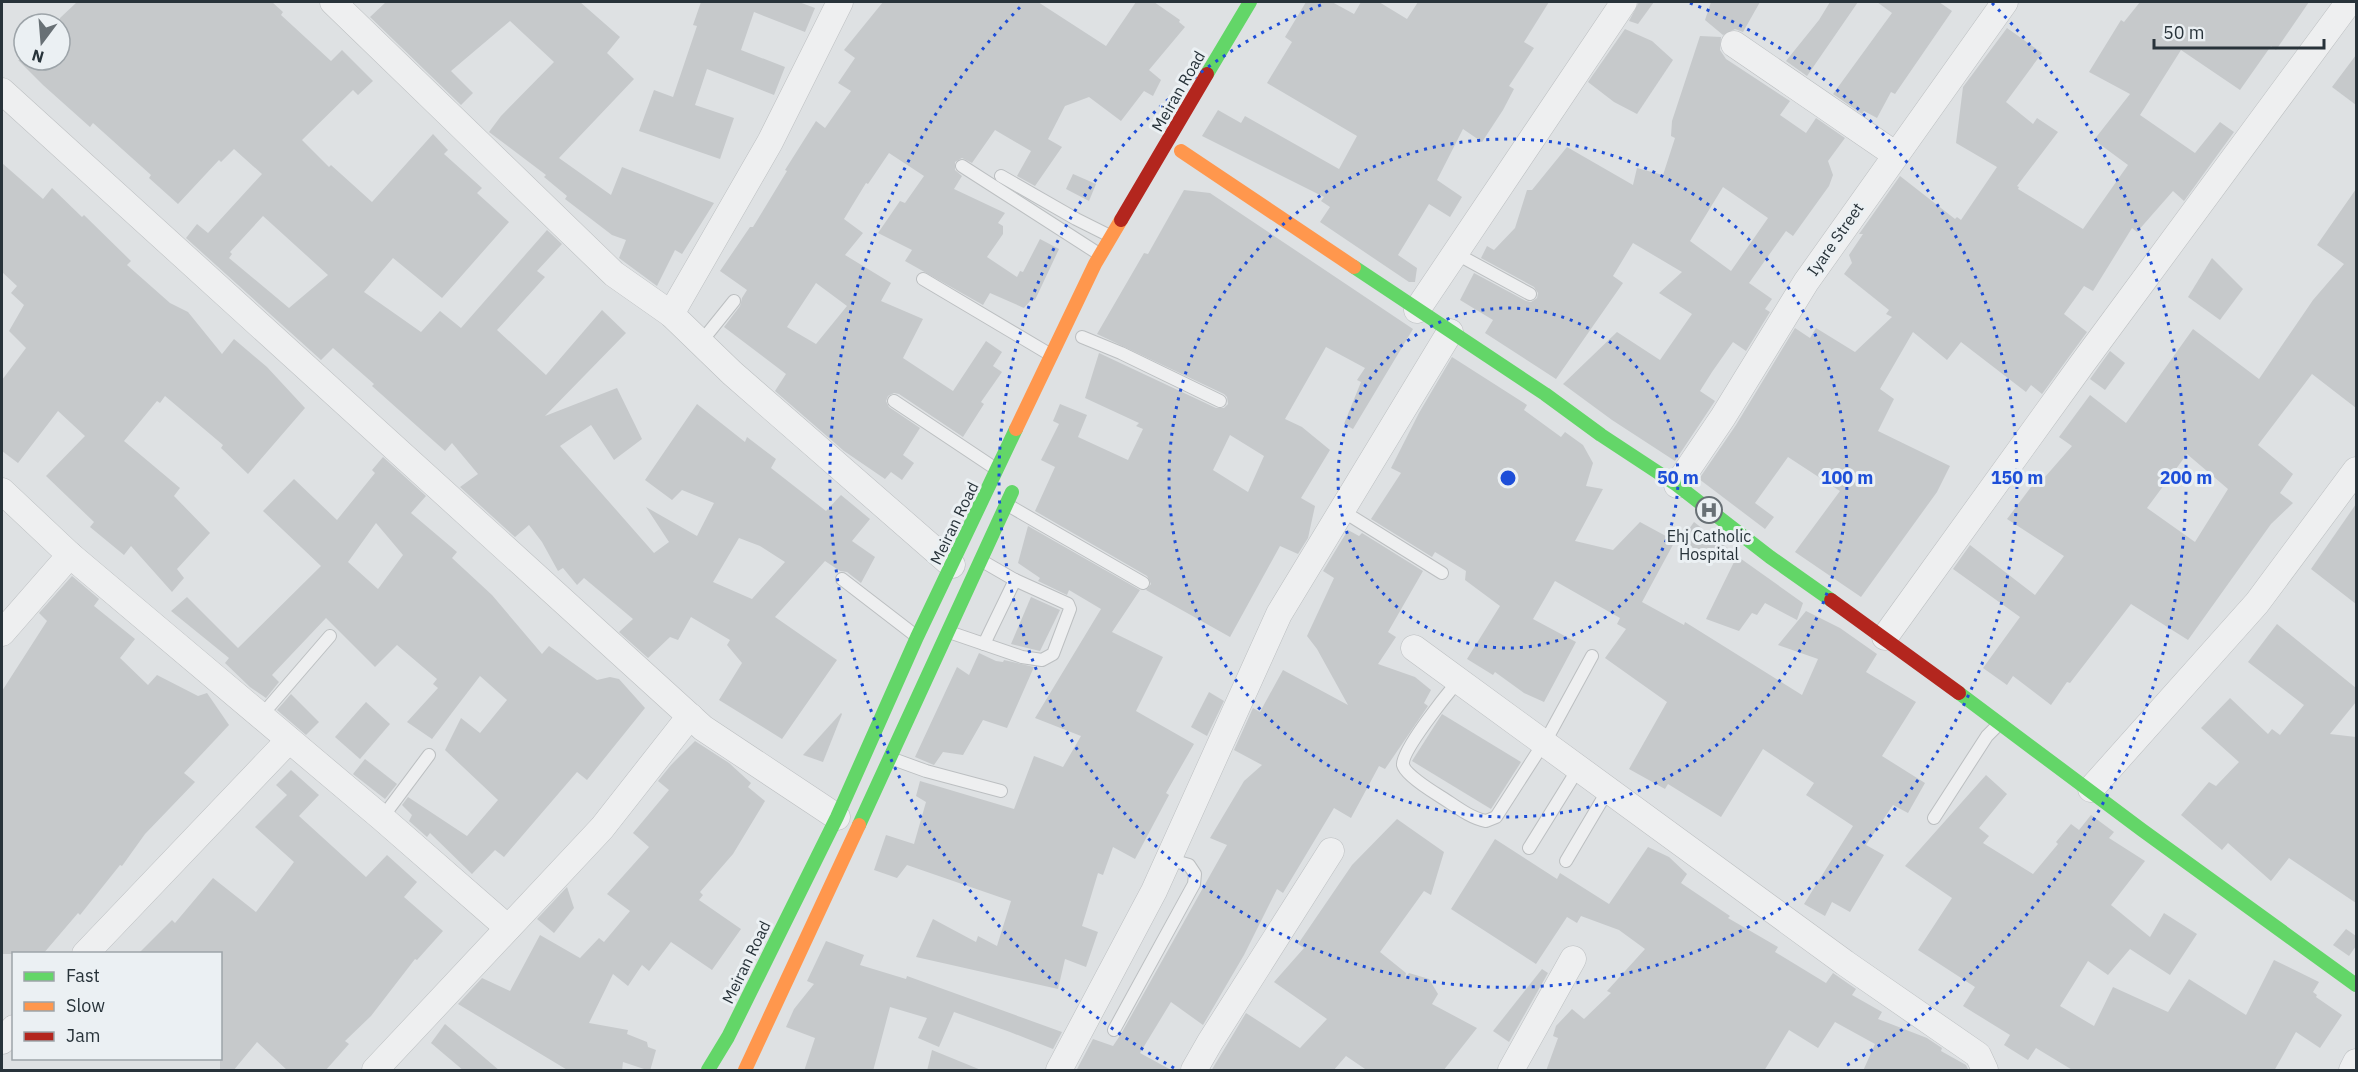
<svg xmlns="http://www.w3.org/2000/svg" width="2358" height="1072" viewBox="0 0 2358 1072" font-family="'IBM Plex Sans',sans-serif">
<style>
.building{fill:#c6c9cb;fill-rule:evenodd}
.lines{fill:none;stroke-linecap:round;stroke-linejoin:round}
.lane-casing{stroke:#bcbfc1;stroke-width:14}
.street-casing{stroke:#bcbfc1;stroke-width:27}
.lane{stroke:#eeeff0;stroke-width:12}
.street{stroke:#eeeff0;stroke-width:26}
.fast{stroke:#63d668;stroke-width:14}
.slow{stroke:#ff974d;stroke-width:14}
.jam{stroke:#b3261e;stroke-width:14}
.ring{fill:none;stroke:#1d4ed8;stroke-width:3;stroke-dasharray:3 6}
.labels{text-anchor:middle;stroke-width:6;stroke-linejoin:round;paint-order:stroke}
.street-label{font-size:16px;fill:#28333a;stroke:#ebf0f3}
.poi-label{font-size:16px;fill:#28333a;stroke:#ebf0f3}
.centre{fill:#1d4ed8;stroke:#ebf0f3;stroke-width:3}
.ring-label{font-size:18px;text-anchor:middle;font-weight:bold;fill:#1d4ed8;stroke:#ebf0f3;stroke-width:6;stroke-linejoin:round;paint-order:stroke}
</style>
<rect width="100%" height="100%" fill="#dee1e3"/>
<g class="building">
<path d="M77,2H272L283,12L281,15L331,61L342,50L373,81L358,95L353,90L302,140L329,167L331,165L372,202L433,134L448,150L444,154L482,188L477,193L509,222L442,298L393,258L364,292L421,332L440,311L461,328L547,230L562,244L537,271L545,277L497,330L546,375L602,310L626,333L545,416L617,388L642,439L614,460L591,425L560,446L654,553L669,542L646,507L697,536L714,503L682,490L672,500L645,480L697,404L745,442L747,437L776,459L771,468L826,511L841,495L870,519L852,541L875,557L861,583L847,572L840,571L825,561L775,617L837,660L782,739L719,700L742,663L727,645L730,640L691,617L678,640L670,637L648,658L619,632L633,619L584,578L577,585L563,568L558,571L542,542L529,525L515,537L460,487L478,474L452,443L445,451L372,386L374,384L333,348L321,360L186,238L197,224L208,233L262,174L234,149L221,162L219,160L178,204L149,178L151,175L93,123L90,127L43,85L18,60H60V18ZM263,216L328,275L289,308L229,258L232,254L230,252ZM739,538L760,546L785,562L752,599L713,582Z"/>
<polygon points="386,2 580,2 620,37 607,53 634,79 559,158 611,195 622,167 714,203 682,254 675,250 657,286 619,258 626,240 612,235 565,199 567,196 544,177 546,175 489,132 501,116 554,62 510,21 451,71 473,93 461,105 370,17"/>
<polygon points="701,2 799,2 815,8 805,32 754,12 741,50 785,67 774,95 707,69 695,105 734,118 720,159 639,131 654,90 673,97 697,26 693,25"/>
<path d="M883,2H1038L1106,46L1136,2H1154L1180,20L1179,22L1185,27L1149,70L1161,80L1153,96L1144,91L1121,121L1089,97L1065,106L1048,139L1062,147L1035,186L1017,176L1031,151L995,130L972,163L962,158L955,162V170L962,176L954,189L1005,213L998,223L1003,226V234L987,257L1017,277L1020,271L1023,272L1040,239L1059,249L1035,300L1030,301L1024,308L990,293L983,305L905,261L912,250L878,233L900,201L905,203L924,176L889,153L868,184L866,183L844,219L863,233L845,255L891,283L881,301L923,319L903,358L953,391L986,341L1002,352L993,366L1002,372L981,402L984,404L963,437L899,394L894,393L888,396L886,401L889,407L920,428L903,455L914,463L902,480L891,472L885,479L844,451L775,391L786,374L724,327L740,306L742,298L747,290L720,271L750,227H753L787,171L785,170L816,121L825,128L851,91L838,83L855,58L844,50ZM816,283L847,306L816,344L787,327Z"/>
<polygon points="1306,2 1332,2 1354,14 1361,2 1379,2 1407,19 1418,2 1549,2 1524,42 1534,48 1509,86 1514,89 1503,110 1482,142 1463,129 1437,180 1462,197 1450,217 1429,204 1398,255 1417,268 1415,282 1409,282 1320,222 1330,207 1321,201 1324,197 1202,136 1218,110 1241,123 1245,116 1339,169 1357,136 1267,83 1292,42 1285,37"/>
<polygon points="1639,2 1654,2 1638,24 1629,21"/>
<polygon points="1711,2 1760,2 1743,32 1735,29 1723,35 1705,20"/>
<polygon points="1830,2 1858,2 1807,76 1786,61 1819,20"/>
<polygon points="1877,2 1939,2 1952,11 1895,94 1891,92 1877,118 1864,111 1862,114 1833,94 1892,13"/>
<polygon points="2140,2 2309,2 2276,50 2271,46 2240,90 2181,50 2140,115 2195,153 2220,122 2234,132 2184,201 2173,191 2137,232 2132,228 2093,291 2084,286 2064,314 2087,332 2042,394 2031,385 2026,392 1961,342 1947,360 1913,332 1880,389 1894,399 1878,431 1950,466 1937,492 1861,597 1795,552 1840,491 1788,457 1755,503 1774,517 1765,529 1699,479 1736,425 1795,328 1810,338 1816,328 1855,352 1892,317 1886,314 1889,310 1844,274 1852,263 1849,255 1863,234 1859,234 1900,176 1955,219 1957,217 1961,220 1997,167 1956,143 1963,87 2007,28 2042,53 2006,102 2033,124 2037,118 2058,132 2017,186 2019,187 2018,189 2083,229 2128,165 2094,140 2130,94 2089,72 2121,20 2124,22"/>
<polygon points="1625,29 1652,41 1673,60 1637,114 1614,102 1588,82"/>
<path d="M1700,36L1721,37L1720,50L1726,59L1790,101L1780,115L1806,133L1816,118L1845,138L1828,161L1833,175L1829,186L1793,236L1786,231L1749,283L1772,299L1765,309L1770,312L1746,351L1733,342L1712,372L1700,391L1715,401L1675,461L1612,420L1563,384L1617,332L1660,360L1692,314L1659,293L1682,272L1633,243L1613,276L1623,283L1556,379L1485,333L1493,320L1460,300L1474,273L1526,301L1531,302L1537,298L1538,293L1534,287L1481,258L1487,246L1494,250L1515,228L1527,190H1532L1567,147L1633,185L1637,168L1663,175L1675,138L1671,136L1672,121ZM1723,187L1768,218L1731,271L1690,241Z"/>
<polygon points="2356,55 2356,105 2332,87"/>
<polygon points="2,163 43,199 52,188 82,217 84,215 131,261 127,265 170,303 188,312 222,354 234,339 267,367 305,408 248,474 221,448 223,445 165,396 160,403 157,401 124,441 180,488 174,496 210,533 177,569 184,578 172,592 131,546 124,555 90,527 94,522 46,476 85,436 58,411 18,463 2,451 2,380 26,348 9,331 24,305 11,293 17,286 2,272"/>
<polygon points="1073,174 1096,184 1089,201 1066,189"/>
<path d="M2356,189V408L2312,374L2258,445L2293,474L2280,493L2293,503L2271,524L2188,640L2131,604L2070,683L2067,682L2051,705L2013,676L2007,685L1983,668L2020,617L1953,569L1970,545L2035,595L2064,556L2007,519L2034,483L2038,485L2072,446L2059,437L2090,395L2126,423L2193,329L2259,379L2313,300L2344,264L2317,245ZM2187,454L2228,489L2195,542L2147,508Z"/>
<path d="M1184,190L1210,193L1413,329L1353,429L1344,424L1361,382L1357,380L1365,368L1326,347L1285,419L1302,427L1330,450L1301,498L1315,506L1308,538L1298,554L1280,546L1230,637L1146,590L1151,584L1147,576L1035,511L1055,467L1041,460L1059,424L1053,421L1060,404L1087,415L1078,437L1128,460L1143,429L1136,426L1139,423L1085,398L1099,353L1216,408H1224L1228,404L1227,397L1224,394L1097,334L1144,253L1148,254ZM1230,435L1264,456L1248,492L1213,470Z"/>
<polygon points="2212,258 2243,289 2220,320 2188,297"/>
<polygon points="2110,351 2125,363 2105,390 2090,379"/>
<polygon points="1452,357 1527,405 1524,410 1561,437 1565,432 1583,445 1593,463 1586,486 1603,489 1575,541 1613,550 1640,522 1675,541 1642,602 1684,625 1685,622 1802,695 1818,659 1778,645 1806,611 1840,628 1877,654 1866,672 1916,702 1882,756 1925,783 1908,813 1893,805 1866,845 1884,855 1850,912 1832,902 1825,916 1804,904 1853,826 1806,795 1814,783 1763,749 1721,817 1668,784 1665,789 1629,769 1667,702 1605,658 1626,629 1617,624 1620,618 1555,581 1533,619 1576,642 1544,702 1524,693 1495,672 1493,675 1467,659 1500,606 1465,580 1466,571 1435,552 1432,557 1371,519 1401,473 1391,468 1419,413"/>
<path d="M383,457L426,496L411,513L457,552L452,558L492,595L542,654L549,646L597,680L610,677L619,679L645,708L587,780L577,772L504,857L495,850L472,874L430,833L427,837L409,821L412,815L402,805L408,797L467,836L498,800L445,750L461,718L480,733L507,700L480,676L432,739L407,722L438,688L433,684L437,679L397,645L375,667L326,618L272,675L279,682L266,698L250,687L225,663L229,658L171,611L187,597L238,648L321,566L263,511L294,479L337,520L375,473L372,470ZM376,523L403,555L378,589L348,562Z"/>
<polygon points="2356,504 2356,604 2311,569"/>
<polygon points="1694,522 1734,553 1708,560 1682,539"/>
<polygon points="1028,526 1140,590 1112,632 1163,657 1136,711 1194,744 1166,793 1169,795 1135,859 1113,847 1103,875 1098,873 1082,926 1098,932 1086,967 1065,959 1058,989 916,957 933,919 976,942 978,936 997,946 1011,901 907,865 897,878 874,870 886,835 914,844 926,802 916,796 920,781 1014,809 1034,756 1063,767 1081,736 1035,718 1101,609 1069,590 1067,595 1038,581 1040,578 1018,563"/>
<polygon points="1348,530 1359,536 1362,533 1423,571 1388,632 1396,637 1378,664 1415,677 1431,690 1424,703 1428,706 1385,769 1379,766 1351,818 1334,808 1283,893 1277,889 1244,955 1203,1025 1171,1002 1140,1053 1173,1071 1076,1071 1093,1039 1113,1046 1121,1034 1227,845 1210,838 1244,781 1262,765 1234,750 1253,708 1260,712 1283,670 1348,705 1317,649 1307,636 1334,578 1323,571"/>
<polygon points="1737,556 1803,603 1797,620 1765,603 1757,615 1752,613 1739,631 1706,619"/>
<polygon points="72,576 99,599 94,606 135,639 120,658 148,685 157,675 198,696 207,693 229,725 184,773 195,782 145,834 122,866 120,865 80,915 78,913 43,954 2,954 2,691 47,621 39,613"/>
<polygon points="1031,597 1060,610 1040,651 1011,644"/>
<polygon points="2277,624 2356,688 2356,702 2330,734 2356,737 2356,903 2289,858 2271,881 2228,843 2222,850 2181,815 2209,782 2216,786 2239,762 2201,728 2230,698 2268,734 2272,729 2280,735 2304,705 2248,662"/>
<polygon points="979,653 996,661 1003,662 1004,660 1034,667 1007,728 983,720 963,755 943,752 934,765 915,757 957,667 969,675"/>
<polygon points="1209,692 1224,701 1207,736 1191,727"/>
<polygon points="291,694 319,722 306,735 277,710"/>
<polygon points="366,702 390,724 360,759 335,737"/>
<polygon points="841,713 842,714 823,762 803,755"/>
<polygon points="1442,714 1521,762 1491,809 1412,761"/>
<polygon points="695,741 729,763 751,783 748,787 765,801 733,854 700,892 703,895 699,900 741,929 712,970 671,942 649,971 642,965 628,986 613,974 589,1023 628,1030 627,1034 647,1042 648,1047 656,1050 650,1071 623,1062 622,1071 569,1071 458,1004 482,978 510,991 540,935 580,958 599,938 604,942 630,911 607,894 649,847 633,833 669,790 658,781 671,765"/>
<polygon points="365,759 397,784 385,799 353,774"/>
<polygon points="291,770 319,795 299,816 366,877 387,855 417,882 404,897 443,931 417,960 415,959 371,1016 345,1041 349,1044 325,1071 288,1071 257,1042 233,1071 220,1071 220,954 138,954 172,920 175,923 213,878 256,912 294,862 255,827 287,795 276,785"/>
<polygon points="1986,775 2007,794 1979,828 1989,836 1983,843 2033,874 2058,844 2056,842 2071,824 2079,830 2091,815 2114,832 2109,838 2145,861 2111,905 2150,937 2164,913 2197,934 2170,975 2130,949 2108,975 2088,961 2060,1006 2094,1026 2113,987 2168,1012 2189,979 2246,1015 2274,960 2319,982 2313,992 2317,995 2316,997 2342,1015 2320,1048 2296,1032 2274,1071 2074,1071 2036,1048 2028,1060 2004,1045 2010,1035 1963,1006 1975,987 1918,950 1952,898 1905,866"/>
<polygon points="1397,819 1444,852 1431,895 1424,891 1380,952 1406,973 1405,978 1409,973 1429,979 1438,994 1432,1004 1477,1028 1443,1071 1368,1071 1346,1056 1333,1071 1211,1071 1246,1013 1300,1048 1327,1019 1274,982 1304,948 1298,944 1352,865"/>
<polygon points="1495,839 1557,879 1560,873 1609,904 1648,847 1669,857 1687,874 1681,883 1730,916 1728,918 1778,947 1775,952 1826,983 1833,973 1856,989 1852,995 1882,1012 1878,1019 1927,1038 1942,1048 1941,1051 1966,1065 1969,1071 1863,1071 1875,1044 1835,1022 1818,1048 1789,1030 1764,1071 1546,1071 1558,1038 1553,1036 1556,1026 1572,1009 1584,1019 1611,993 1607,991 1645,949 1619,930 1581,916 1577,923 1567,917 1536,964 1451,909"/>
<polygon points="567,887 574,908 554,933 537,919"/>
<polygon points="2346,929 2356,936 2356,946 2349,956 2333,945"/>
<polygon points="826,941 864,955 860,965 906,979 907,976 1062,1032 1053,1049 1010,1032 954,1012 939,1047 918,1038 927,1018 890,1007 873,1071 804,1071 815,1038 786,1027 794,1009 814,984 807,981"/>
<polygon points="1542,969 1548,973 1509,1042 1493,1031"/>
<polygon points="445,1024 500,1071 464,1071 431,1043"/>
<polygon points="932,1050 981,1070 981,1071 927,1071"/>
</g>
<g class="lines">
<defs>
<g id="lane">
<polyline points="962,166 1099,254"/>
<polyline points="1001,176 1076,219 1110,236"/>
<polyline points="1455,253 1530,294"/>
<polyline points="923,279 1051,355"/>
<polyline points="1082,337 1121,353 1220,401"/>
<polyline points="701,342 734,301"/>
<polyline points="894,401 996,469"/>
<polyline points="1006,504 1143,583"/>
<polyline points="1341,510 1442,573"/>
<polyline points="842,579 916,636"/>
<polyline points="949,632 1022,657 1042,660 1053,654 1070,609 1068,604 1015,580 982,561"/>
<polyline points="984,644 1015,580"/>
<path d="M1458,681C1448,693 1401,751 1403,765C1405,774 1430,790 1438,795C1453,804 1469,818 1486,821L1496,817L1550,733L1592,656"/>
<polyline points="261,716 330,636"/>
<polyline points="893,759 926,771 1001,791"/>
<polyline points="382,818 429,755"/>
<polyline points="1934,818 1987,736 1998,725"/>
<polyline points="1529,848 1578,769"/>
<polyline points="1566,861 1608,790"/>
<polyline points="1114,1030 1194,884 1195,874 1189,865 1168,859"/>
</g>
<g id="street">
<polyline points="333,2 614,274 671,314 732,373 952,565"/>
<polyline points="1734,44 1896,155"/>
<polyline points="2,91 703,728 837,817"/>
<polyline points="1417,310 1624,2"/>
<polyline points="671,314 770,142 840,2"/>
<polyline points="1677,485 1723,417 1806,282 2005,2"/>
<polyline points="2,491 70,555 382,818 508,928"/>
<polyline points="2,633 70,555"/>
<polyline points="1885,637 2082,364 2349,2"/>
<polyline points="1414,648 1845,963 1978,1055 1985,1070"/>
<polyline points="2091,789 2257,603 2356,470"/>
<polyline points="85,954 289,740"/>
<polyline points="2,1041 14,1028"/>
<polyline points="375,1070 602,828 690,716"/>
<polyline points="1059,1070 1154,891 1279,614 1450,332"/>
<polyline points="1194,1070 1210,1042 1331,851"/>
<polyline points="1511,1070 1573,959"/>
<polyline points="2352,1070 2356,1062"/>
</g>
</defs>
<use href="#lane" class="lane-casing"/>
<use href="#street" class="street-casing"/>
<use href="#lane" class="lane"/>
<use href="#street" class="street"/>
<g class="fast">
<polyline points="1207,74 1250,2"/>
<polyline points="1354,267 1545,394 1601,435 1677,485 1770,557 1831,600"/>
<polyline points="1959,693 2142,830 2356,985"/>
<polyline points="859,825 1012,492"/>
<polyline points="708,1070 728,1037 837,817 917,637 1016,429"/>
</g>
<g class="slow">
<polyline points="1181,151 1354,267"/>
<polyline points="1016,429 1095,264 1121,220"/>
<polyline points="745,1070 859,825"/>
</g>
<g class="jam">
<polyline points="1121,220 1207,74"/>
<polyline points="1831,600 1959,693"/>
</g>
</g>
<g class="ring">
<circle cx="1508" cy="478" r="170"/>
<circle cx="1508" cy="478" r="339"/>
<path d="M1690 3A509 509 0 1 1 1326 3"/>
<path d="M1174 1068A678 678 0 0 1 1024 3M1992 3A678 678 0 0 1 1842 1068"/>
</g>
<defs>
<symbol id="hospital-ring" viewBox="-11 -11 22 22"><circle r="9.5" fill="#ebf0f3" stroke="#687075" stroke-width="1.5"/><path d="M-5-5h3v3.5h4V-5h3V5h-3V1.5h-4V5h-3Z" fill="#687075"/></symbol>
</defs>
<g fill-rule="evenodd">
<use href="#hospital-ring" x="1694" y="495" width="30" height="30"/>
</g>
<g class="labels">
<g class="street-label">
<text transform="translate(1178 91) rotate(-60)" y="6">Meiran Road</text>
<text transform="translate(1835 239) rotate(-55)" y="6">Iyare Street</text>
<text transform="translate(954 523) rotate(-64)" y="6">Meiran Road</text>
<text transform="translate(746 962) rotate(-64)" y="6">Meiran Road</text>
</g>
<g class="poi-label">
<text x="1709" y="542">Ehj Catholic<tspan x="1709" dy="18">Hospital</tspan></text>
</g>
</g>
<circle cx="1508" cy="478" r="9" class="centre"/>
<g class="ring-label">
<text x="1678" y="484">50 m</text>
<text x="1847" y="484">100 m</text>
<text x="2017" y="484">150 m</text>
<text x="2186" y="484">200 m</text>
</g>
<rect width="2358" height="1072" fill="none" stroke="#28333a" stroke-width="6"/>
<rect x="12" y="952" width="210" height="108" fill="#ebf0f3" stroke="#9da4a9" stroke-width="1.5"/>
<rect x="24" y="972" width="30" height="9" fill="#63d668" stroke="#9da4a9" stroke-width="1.5"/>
<text x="66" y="982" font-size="18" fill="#28333a">Fast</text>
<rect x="24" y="1002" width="30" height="9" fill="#ff974d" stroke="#9da4a9" stroke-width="1.5"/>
<text x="66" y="1012" font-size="18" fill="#28333a">Slow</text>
<rect x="24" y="1032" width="30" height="9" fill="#b3261e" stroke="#9da4a9" stroke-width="1.5"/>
<text x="66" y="1042" font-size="18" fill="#28333a">Jam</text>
<g transform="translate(42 42) rotate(196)"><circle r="28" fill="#ebf0f3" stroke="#9da4a9" stroke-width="1.5"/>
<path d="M0-4.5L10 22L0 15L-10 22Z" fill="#687075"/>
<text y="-9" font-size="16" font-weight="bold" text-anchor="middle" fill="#28333a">N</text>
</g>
<path d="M2154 39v9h170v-9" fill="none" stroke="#28333a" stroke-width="3"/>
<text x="2163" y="39" font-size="18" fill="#28333a" stroke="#ebf0f3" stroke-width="4.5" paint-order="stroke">50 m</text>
</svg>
